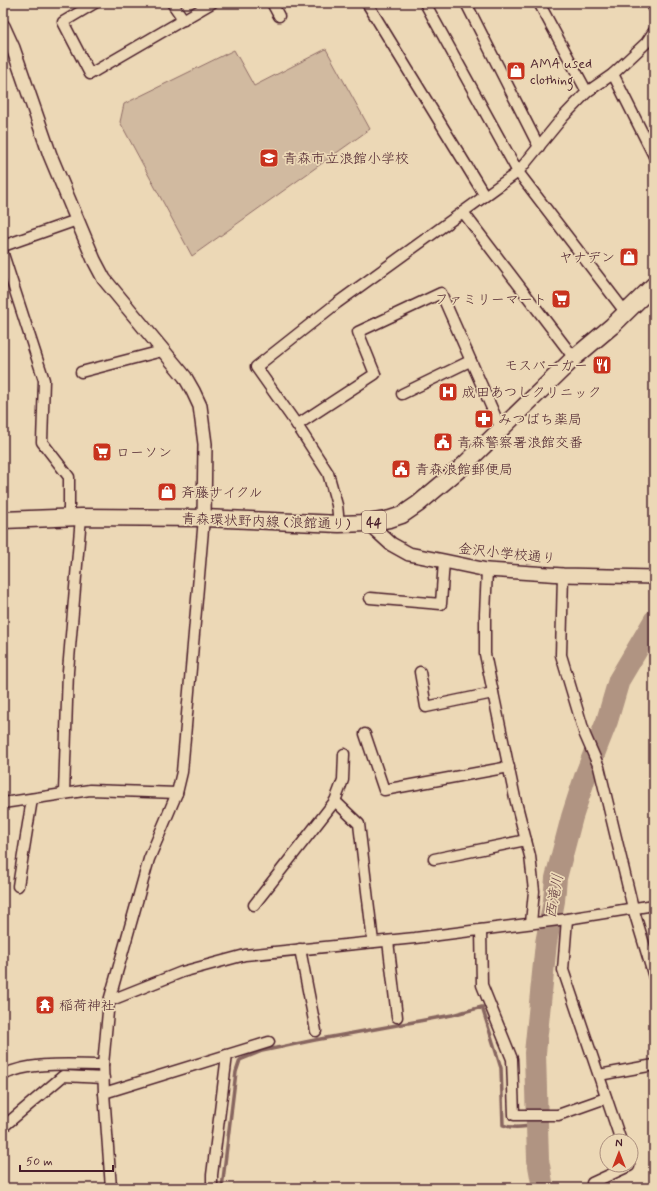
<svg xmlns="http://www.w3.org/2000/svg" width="657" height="1191" viewBox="0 0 657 1191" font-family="Mynerve,'Klee One',sans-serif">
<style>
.green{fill:#d1baa0;stroke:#8e6c66}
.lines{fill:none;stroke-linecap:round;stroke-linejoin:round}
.stream{stroke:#87655f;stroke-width:3.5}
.river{stroke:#b09482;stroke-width:22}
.minor-casing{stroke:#4a1f2b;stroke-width:13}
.tertiary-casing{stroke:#4a1f2b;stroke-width:16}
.primary-casing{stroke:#4a1f2b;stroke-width:19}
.minor{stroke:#ecd8b6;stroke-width:10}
.tertiary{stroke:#ecd8b6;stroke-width:13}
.primary{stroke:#ecd8b6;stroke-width:16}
.labels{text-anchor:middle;stroke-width:3.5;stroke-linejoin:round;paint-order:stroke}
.shield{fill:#ecd8b6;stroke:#7b5655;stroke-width:1}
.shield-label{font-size:13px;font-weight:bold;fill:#4a1f2b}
.poi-label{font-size:14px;fill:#4a1f2b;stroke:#ecd8b6;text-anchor:start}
.street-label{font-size:14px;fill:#4a1f2b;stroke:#ecd8b6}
.water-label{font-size:15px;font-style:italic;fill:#643c41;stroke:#ecd8b6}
</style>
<rect width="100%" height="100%" fill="#ecd8b6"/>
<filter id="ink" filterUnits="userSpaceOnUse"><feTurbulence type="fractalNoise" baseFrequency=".025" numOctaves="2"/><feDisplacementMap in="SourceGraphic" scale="8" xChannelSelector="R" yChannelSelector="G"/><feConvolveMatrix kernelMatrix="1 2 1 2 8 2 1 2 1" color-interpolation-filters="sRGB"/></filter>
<g filter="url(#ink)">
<polygon class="green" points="326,49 370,129 192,256 120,122 124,104 234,50 254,86"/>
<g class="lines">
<path class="stream" d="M222,1188L236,1072L240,1060L262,1051L315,1040L452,1015L482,1007L501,1068L503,1125C513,1129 526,1127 537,1124"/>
<polyline class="river" points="543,1188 538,1160 535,1053 546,943 554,901 556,878 572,817 586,774 607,721 619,680 654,621"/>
<defs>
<g id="minor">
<polyline points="95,3 63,22 90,74 212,3"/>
<polyline points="172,3 184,20"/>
<polyline points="272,3 279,16"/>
<polyline points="367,3 485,196"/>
<polyline points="425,3 518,172 626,313"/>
<polyline points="466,3 539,147"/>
<polyline points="539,3 587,92"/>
<polyline points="651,3 654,8"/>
<polyline points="613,74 654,156"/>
<polyline points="463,212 574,358"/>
<polyline points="3,246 77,220"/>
<polyline points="3,254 44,380 42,442 69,477 69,517"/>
<polyline points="81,372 162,351"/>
<polyline points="402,394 470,361"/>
<polyline points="297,425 375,374 358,332 441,293 501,429"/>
<polyline points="339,524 337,505 328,473 297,425 256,367 337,303 518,172 563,117 587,92 613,74 646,43 654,31"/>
<polyline points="487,570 485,614 485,654 515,798 530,856 534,891 531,923"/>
<polyline points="563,575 561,655 585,735 599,767 633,908 654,977"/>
<polyline points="370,598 441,604 444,561"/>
<polyline points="420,672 426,707 493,693"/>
<polyline points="365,734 384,790 509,767"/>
<polyline points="64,793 68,671 81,517"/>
<polyline points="335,801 359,824 373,942"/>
<polyline points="3,803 90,790 177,793"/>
<polyline points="434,859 526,840"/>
<polyline points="18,886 32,799"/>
<polyline points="254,905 335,801 343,780 344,754"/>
<polyline points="567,919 563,970 621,1141"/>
<polyline points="481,930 482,985 512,1059 514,1115 558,1115 606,1098"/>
<polyline points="388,941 397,1017"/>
<polyline points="300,949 316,1031"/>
<polyline points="109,1001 182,972 245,955 415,938 567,919 654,905"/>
<path d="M3,1075C31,1061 72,1065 103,1065"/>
<polyline points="599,1075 654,1065"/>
<polyline points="104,1093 269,1042"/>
<polyline points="3,1127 63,1076 104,1078"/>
<polyline points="592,1183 629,1166 629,1165"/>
<polyline points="111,1188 104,1093 103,1065 109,1001 149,859 177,793 182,772 204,518"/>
<polyline points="212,1188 212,1175 227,1055"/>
</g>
<g id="tertiary">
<polyline points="3,26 13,48 50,155 94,260 104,279 185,377 193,391 200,406 205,444 204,518"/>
<polyline points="368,523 391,544 409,554 444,561 487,570 563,575 654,577"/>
</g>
<polyline id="primary" points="3,520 81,517 204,518 339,524 368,523 390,519 402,515 418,504 462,467 574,358 612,326 654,285"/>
</defs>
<use href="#minor" class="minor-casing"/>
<use href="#tertiary" class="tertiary-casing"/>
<use href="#primary" class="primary-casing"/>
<use href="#minor" class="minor"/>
<use href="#tertiary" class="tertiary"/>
<use href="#primary" class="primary"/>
</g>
</g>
<defs>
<symbol id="shop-square" viewBox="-11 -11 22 22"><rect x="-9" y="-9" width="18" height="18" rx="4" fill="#c8321e" stroke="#ecd8b6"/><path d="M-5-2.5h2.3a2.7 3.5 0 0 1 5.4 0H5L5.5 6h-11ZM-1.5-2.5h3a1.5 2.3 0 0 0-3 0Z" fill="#fff"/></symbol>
<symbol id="school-square" viewBox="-11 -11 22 22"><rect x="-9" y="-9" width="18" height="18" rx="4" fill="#c8321e" stroke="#ecd8b6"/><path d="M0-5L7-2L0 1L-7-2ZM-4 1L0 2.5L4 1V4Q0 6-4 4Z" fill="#fff"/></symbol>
<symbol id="supermarket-square" viewBox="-11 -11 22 22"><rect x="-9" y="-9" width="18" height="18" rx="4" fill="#c8321e" stroke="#ecd8b6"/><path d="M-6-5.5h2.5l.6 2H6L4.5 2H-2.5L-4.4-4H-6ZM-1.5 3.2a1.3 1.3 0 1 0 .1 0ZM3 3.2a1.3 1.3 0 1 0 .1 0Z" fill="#fff"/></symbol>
<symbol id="restaurant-square" viewBox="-11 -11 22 22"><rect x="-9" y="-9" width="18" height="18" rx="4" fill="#c8321e" stroke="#ecd8b6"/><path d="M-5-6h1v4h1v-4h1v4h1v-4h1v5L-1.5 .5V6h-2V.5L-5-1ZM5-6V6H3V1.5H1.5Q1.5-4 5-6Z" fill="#fff"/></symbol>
<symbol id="hospital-square" viewBox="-11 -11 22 22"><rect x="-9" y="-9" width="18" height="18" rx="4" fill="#c8321e" stroke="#ecd8b6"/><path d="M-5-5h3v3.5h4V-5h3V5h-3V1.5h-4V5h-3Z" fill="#fff"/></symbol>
<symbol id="pharmacy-square" viewBox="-11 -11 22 22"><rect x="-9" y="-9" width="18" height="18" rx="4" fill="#c8321e" stroke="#ecd8b6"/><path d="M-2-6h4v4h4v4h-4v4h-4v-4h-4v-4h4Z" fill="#fff"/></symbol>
<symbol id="civic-square" viewBox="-11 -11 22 22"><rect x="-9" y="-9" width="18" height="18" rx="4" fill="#c8321e" stroke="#ecd8b6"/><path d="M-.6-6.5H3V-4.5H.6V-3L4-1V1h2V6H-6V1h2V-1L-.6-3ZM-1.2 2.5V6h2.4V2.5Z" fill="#fff"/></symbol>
<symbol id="temple-square" viewBox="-11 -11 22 22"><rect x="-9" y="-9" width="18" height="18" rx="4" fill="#c8321e" stroke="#ecd8b6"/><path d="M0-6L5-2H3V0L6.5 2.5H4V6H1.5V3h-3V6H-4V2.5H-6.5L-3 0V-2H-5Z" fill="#fff"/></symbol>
</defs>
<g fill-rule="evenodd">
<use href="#shop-square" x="505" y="60" width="22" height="22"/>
<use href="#school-square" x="258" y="147" width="22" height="22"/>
<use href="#shop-square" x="618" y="246" width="22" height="22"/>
<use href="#supermarket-square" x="550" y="288" width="22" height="22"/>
<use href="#restaurant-square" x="591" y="354" width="22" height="22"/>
<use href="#hospital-square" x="437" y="381" width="22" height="22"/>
<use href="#pharmacy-square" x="473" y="408" width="22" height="22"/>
<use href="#civic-square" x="432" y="431" width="22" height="22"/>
<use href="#supermarket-square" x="91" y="441" width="22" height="22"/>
<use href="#civic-square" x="390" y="458" width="22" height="22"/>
<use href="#shop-square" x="156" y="481" width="22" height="22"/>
<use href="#temple-square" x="34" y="994" width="22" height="22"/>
</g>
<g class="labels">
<rect class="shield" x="362" y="511" width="24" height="22" rx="3"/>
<g class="shield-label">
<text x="374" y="527">44</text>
</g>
<g class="poi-label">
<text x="530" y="68">AMA used<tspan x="530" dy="16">clothing</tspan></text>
<text x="283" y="163">青森市立浪館小学校</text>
<text x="615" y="262" text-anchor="end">ヤナデン</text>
<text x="547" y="304" text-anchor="end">ファミリーマート</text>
<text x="588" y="370" text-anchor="end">モスバーガー</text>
<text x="462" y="397">成田あつしクリニック</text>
<text x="498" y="424">みつばち薬局</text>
<text x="457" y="447">青森警察署浪館交番</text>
<text x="116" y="457">ローソン</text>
<text x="415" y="474">青森浪館郵便局</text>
<text x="181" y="497">斉藤サイクル</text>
<text x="59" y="1010">稲荷神社</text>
</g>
<g class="street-label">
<text transform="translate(266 521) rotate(2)" y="5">青森環状野内線 (浪館通り)</text>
<text transform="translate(507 553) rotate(6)" y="5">金沢小学校通り</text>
</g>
<g class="water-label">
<text transform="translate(554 896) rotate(-80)" y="5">西滝川</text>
</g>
</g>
<rect width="657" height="1191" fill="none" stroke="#ecd8b6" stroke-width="16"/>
<rect x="8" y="8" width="641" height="1175" fill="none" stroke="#4a1f2b" stroke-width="1.5" filter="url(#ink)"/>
<g transform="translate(619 1153)"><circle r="19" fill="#ecd8b6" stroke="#ab8e7e"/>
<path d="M0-3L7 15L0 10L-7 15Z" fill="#c8321e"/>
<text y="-6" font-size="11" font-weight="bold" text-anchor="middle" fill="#4a1f2b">N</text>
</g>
<path d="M20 1165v6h93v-6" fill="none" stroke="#4a1f2b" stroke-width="2"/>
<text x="26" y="1165" font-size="12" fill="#4a1f2b" stroke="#ecd8b6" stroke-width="3" paint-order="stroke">50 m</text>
</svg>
